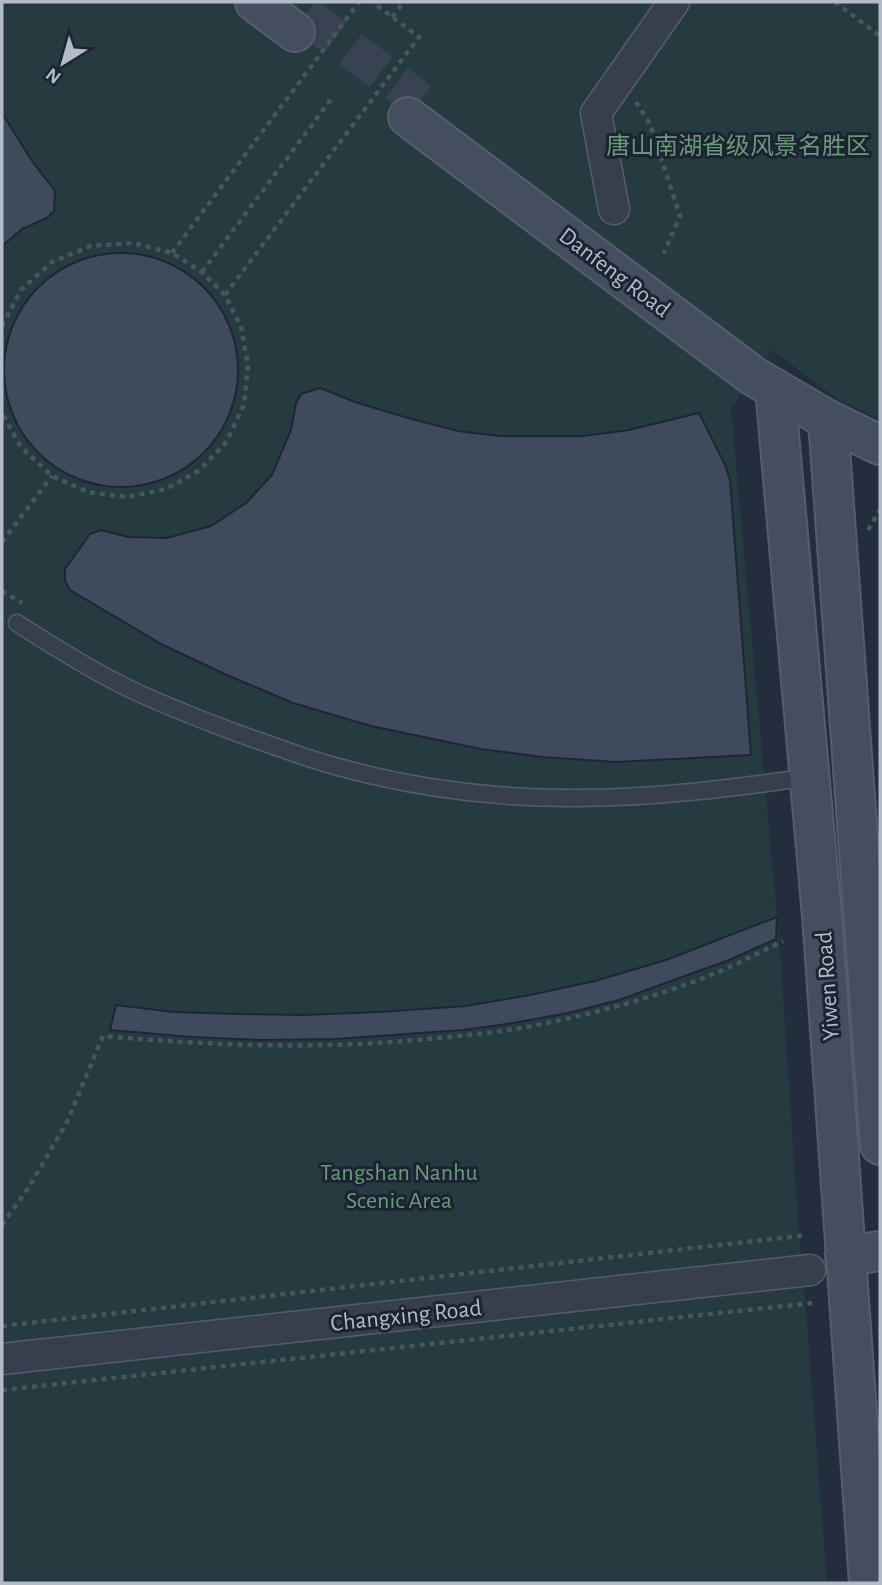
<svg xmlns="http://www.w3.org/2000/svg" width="882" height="1585" viewBox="0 0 882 1585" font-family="'Alegreya Sans','Noto Sans SC',sans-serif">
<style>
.green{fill:#253b3f}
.building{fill:#3f4b5d;stroke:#1e2635;stroke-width:2}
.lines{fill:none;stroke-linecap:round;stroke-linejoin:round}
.secondary-tunnel{stroke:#394253;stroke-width:38;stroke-dasharray:38 19;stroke-linecap:butt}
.lane-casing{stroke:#555d6c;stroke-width:19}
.street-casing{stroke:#555d6c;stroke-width:33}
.secondary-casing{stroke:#555d6c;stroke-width:42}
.path{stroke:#43585c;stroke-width:4.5;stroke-dasharray:5 5;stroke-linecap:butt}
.lane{stroke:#373f4e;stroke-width:16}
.street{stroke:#373f4e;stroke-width:30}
.secondary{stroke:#454e61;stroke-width:38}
.labels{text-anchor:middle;stroke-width:6;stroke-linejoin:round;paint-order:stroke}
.park-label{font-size:24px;fill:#699b77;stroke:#1c2433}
.street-label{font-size:24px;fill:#b3bac9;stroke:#1c2433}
</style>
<rect width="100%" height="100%" fill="#232d3e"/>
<polygon class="green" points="2,2 880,2 880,420 840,401 772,350 731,408 780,950 799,1236 803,1271 827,1583 2,1583"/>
<g class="building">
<polygon points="2,113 32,161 55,191 54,211 47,218 22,229 2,246"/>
<circle cx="121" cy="370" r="117"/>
<polygon points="320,388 355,402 408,418 458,431 498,436 583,436 629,430 699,413 725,465 730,480 751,755 616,762 543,757 481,749 371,726 293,703 227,675 163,645 70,590 65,581 65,569 90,534 101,530 128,537 167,538 211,526 246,503 272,475 291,430 296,403 301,394"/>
<polygon points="777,917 776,939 729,960 619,1000 568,1013 513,1023 463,1030 336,1039 262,1040 192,1037 110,1030 116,1005 173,1012 235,1014 304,1015 380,1012 466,1006 530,995 595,981 666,960"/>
</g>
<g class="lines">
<polyline class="secondary-tunnel" points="305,15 420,101"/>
<defs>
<path id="lane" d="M17,623C54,647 92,671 132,690C168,707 207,722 245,736C265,743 285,750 305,757C390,785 488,799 577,798C655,798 733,788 810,777"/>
<g id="street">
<polyline points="614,209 596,113 674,2"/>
<polyline points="2,1359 810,1270"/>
</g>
<g id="secondary">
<polyline points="255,2 295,32"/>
<polyline points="408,117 753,376 828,420 880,445"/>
<polyline points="775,389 822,916 869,1583"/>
<polyline points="828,420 880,1145"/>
<polyline points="845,1256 880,1251"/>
</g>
</defs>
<use href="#lane" class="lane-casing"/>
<use href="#street" class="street-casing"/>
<use href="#secondary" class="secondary-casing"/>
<g class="path">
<polyline points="835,2 880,36"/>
<polyline points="392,17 404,2"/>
<polyline points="636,102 650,124 680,216 664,253"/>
<polyline points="172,253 359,2"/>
<polyline points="202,272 332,98"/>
<polyline points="225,295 419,37 372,2"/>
<polyline points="2,326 21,290 52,262 91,246 133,243 172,253 202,272 225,295 241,327 248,365 244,404 227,441 200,470 166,489 127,497 88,492 52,476 21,447 2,413"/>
<polyline points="868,530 880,510"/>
<polyline points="2,542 52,476"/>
<polyline points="2,591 22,603"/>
<path d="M2,1225L29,1187L67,1122L103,1036C216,1046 324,1050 437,1038C469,1035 501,1032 532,1026C594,1014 657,997 716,973C739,963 761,952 783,941"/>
<polyline points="2,1326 799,1236 806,1233"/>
<polyline points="2,1390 813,1303"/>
</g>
<use href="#lane" class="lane"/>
<use href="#street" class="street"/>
<use href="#secondary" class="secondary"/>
</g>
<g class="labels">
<g class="park-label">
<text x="738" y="154">唐山南湖省级风景名胜区</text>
<text x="399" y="1180">Tangshan Nanhu<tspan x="399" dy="28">Scenic Area</tspan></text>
</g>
<g class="street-label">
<text transform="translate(615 272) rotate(37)" y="8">Danfeng Road</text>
<text transform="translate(827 986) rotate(-94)" y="8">Yiwen Road</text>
<text transform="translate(406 1315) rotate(-6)" y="8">Changxing Road</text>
</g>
</g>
<rect width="882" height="1585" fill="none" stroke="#b3bac9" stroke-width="7"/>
<g transform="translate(63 63) rotate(217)" stroke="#1c2433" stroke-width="5" paint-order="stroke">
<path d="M0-5L12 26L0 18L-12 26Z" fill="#b3bac9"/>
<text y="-10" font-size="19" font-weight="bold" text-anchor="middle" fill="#b3bac9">N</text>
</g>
</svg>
